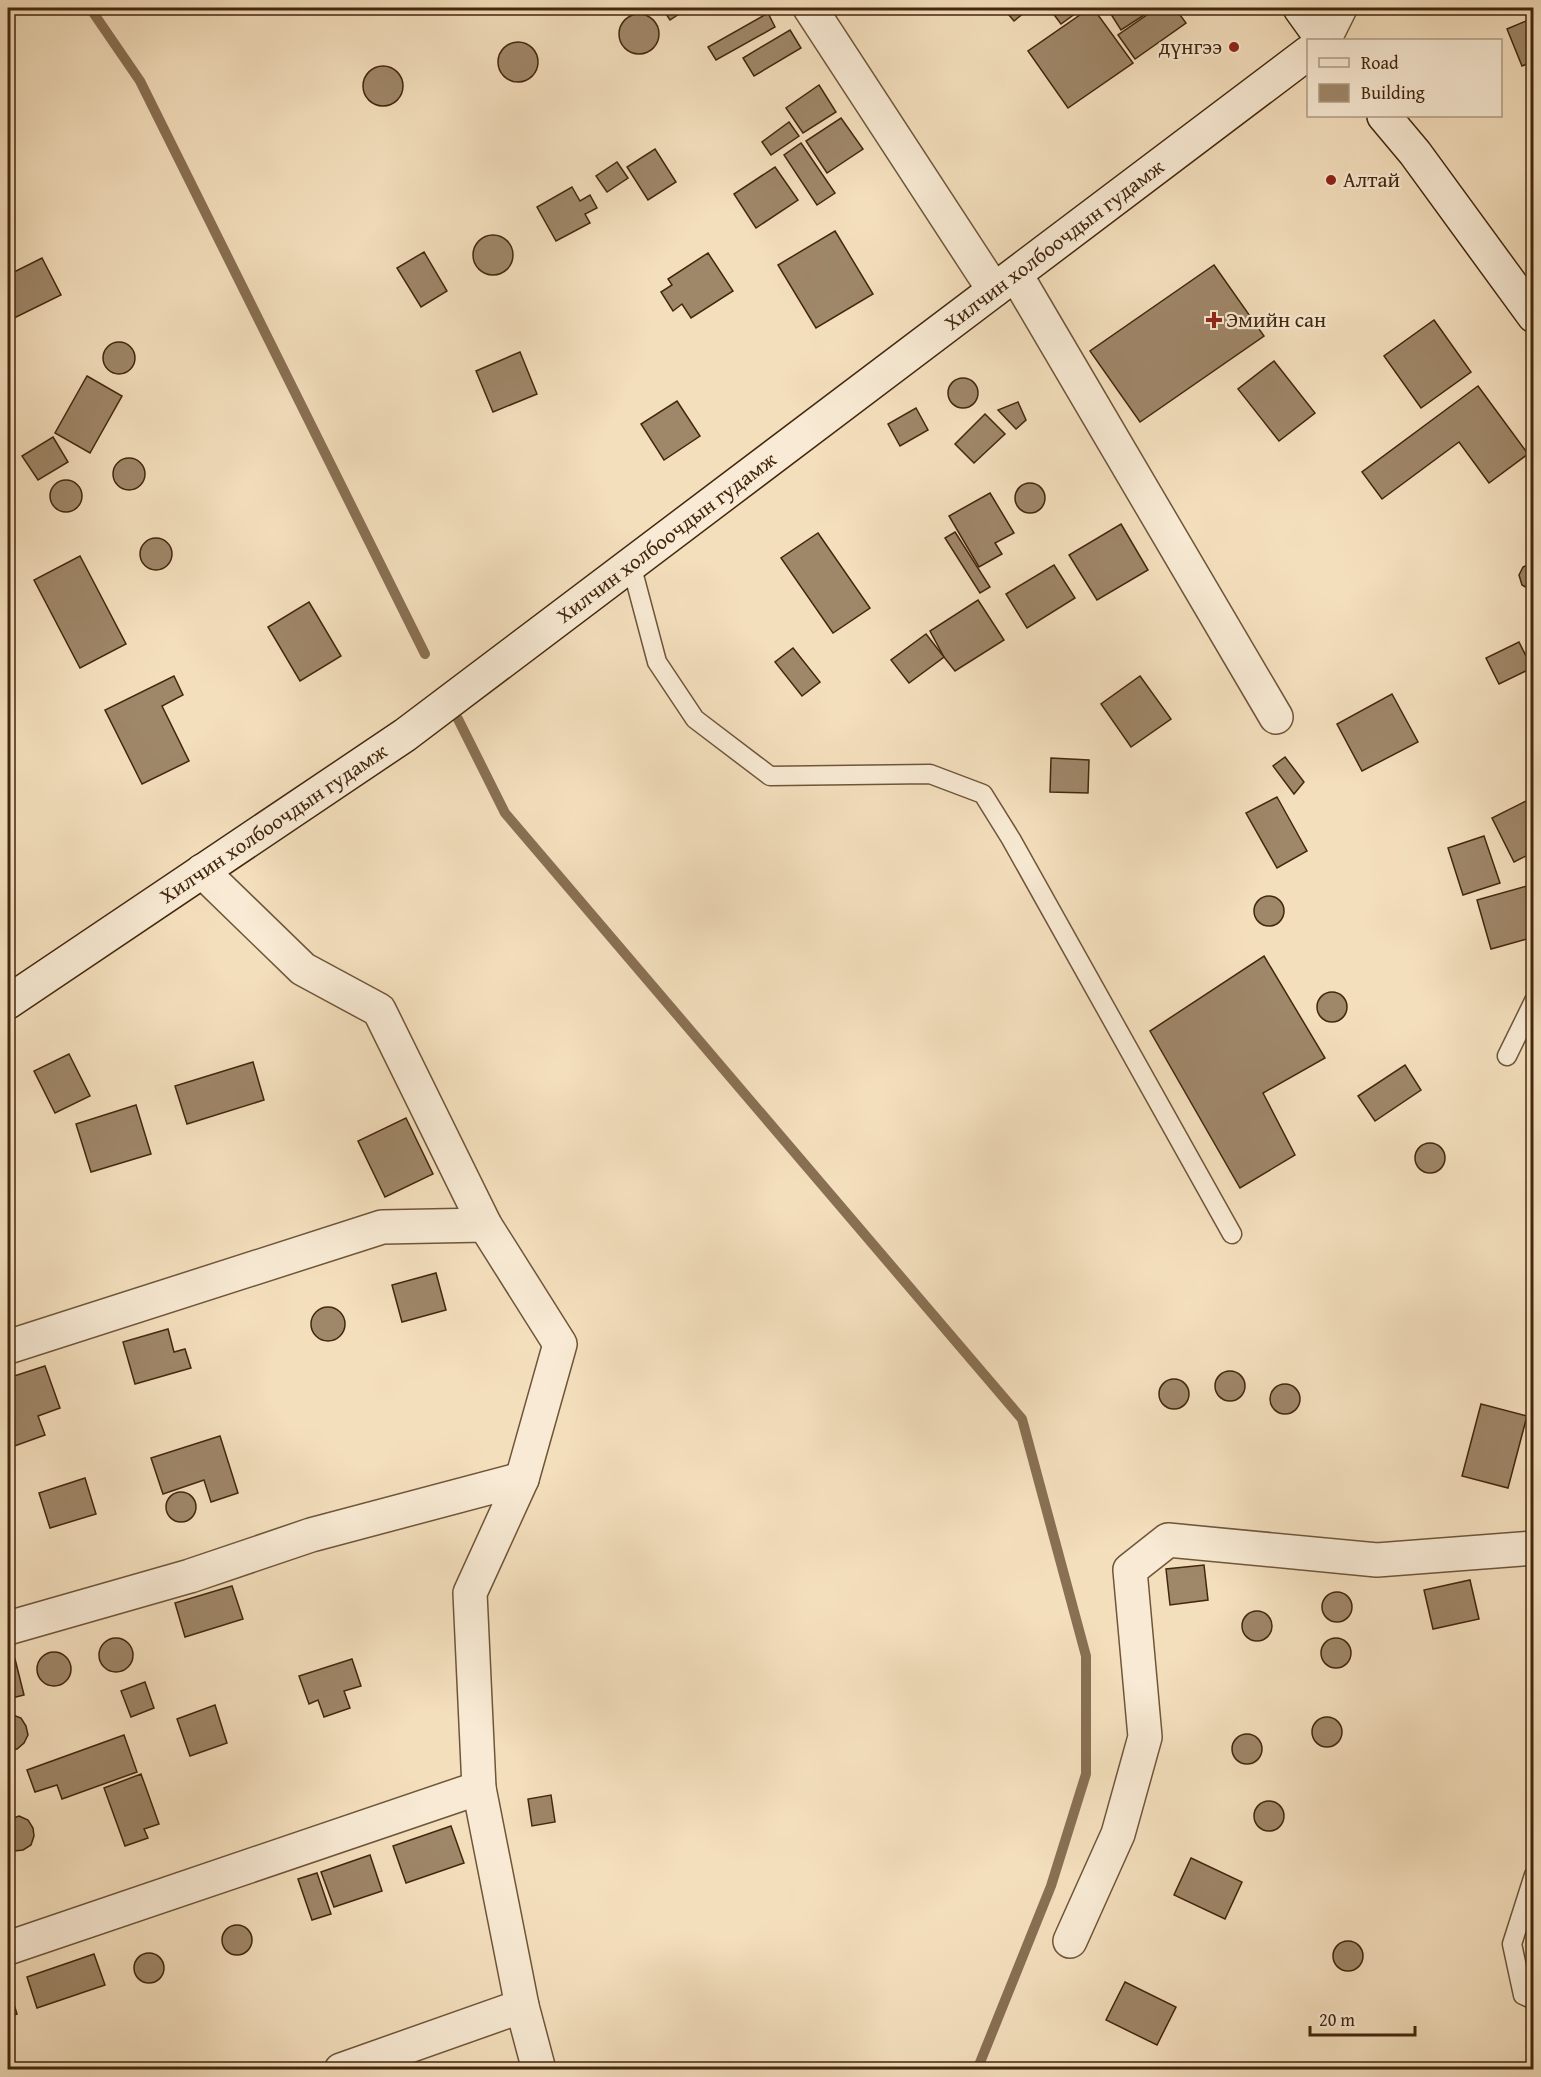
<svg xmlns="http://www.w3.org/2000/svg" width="1541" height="2077" viewBox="0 0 1541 2077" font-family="'Gentium Book Plus',serif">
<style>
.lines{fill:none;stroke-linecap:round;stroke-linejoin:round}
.stream{stroke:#897053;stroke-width:10}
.building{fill:#9f8769;stroke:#43270d;stroke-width:1.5}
.service-casing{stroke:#6f5539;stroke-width:21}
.minor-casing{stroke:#6f5539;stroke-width:36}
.secondary-casing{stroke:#43270d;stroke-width:36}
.service{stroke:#f8ead4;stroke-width:18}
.minor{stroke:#f8ead4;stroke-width:33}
.secondary{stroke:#f8ead4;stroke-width:33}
.poi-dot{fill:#8f2418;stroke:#f8ead4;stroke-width:2}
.labels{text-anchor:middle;stroke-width:4.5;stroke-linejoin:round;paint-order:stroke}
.poi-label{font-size:21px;fill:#43270d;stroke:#f8ead4;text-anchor:start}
.street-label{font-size:21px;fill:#43270d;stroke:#f8ead4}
</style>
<rect width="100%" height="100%" fill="#f4dfbd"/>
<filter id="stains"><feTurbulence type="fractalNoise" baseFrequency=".00333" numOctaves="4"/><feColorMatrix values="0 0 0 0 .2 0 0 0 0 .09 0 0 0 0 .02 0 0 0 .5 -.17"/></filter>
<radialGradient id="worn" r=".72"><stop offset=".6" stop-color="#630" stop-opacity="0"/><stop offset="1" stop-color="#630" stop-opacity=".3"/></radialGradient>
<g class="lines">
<g class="stream">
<polyline points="90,8 140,81 425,654"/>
<polyline points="458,719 505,813 1022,1419 1086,1656 1086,1774 1051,1886 977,2070"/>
</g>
</g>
<g class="building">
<polygon points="662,8 688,8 670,20"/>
<polygon points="1003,8 1030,8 1014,21"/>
<polygon points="1049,8 1083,8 1061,24"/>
<polygon points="1090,8 1093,8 1133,63 1068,108 1028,51"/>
<polygon points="1107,8 1155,8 1121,30"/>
<polygon points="1157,8 1175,8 1186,23 1135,59 1118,35"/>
<polygon points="768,13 775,27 716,60 708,47"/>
<circle cx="639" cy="34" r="20"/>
<polygon points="1533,18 1534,61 1522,66 1507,29"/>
<polygon points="790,30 801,48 754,76 743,58"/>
<circle cx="518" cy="62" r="20"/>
<circle cx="383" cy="86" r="20"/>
<polygon points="819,85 836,112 803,133 786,108"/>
<polygon points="841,118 863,149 827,173 806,141"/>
<polygon points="789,122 799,136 771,155 762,142"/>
<polygon points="801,143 835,193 817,205 784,155"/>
<polygon points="655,149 676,182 648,200 627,167"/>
<polygon points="617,162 628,178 607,192 596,176"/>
<polygon points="775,167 798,200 756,228 734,194"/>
<polygon points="572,187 580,201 590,195 597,208 585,214 590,223 556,241 537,207"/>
<polygon points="835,231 873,294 816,328 778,265"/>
<circle cx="493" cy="255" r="20"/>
<polygon points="424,252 447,291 421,307 397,268"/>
<polygon points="708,253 733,291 691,318 682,304 673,311 661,292 672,285 668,279"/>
<polygon points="42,258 61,295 8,321 8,275"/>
<polygon points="1214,265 1264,336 1140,422 1090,351"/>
<polygon points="1434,320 1471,372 1421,408 1384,356"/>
<circle cx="119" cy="358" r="16"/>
<polygon points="520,352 537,394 493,412 476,371"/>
<polygon points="1274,361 1315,413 1279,441 1238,389"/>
<polygon points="87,376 122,396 90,453 55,433"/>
<circle cx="963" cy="393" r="15"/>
<polygon points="1478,386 1528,454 1489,483 1459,442 1382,499 1362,472"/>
<polygon points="677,401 700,436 664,460 641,424"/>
<polygon points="1018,402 1026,420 1016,429 998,410"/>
<polygon points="916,408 928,430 900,446 888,424"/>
<polygon points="985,414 1005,434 974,463 955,444"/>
<polygon points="53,437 68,462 38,480 22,456"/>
<circle cx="129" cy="474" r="16"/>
<circle cx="66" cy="496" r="16"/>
<circle cx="1030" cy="498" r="15"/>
<polygon points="990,493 1014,533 995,543 1002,554 979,567 949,516"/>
<polygon points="1121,524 1148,570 1097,600 1069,555"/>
<polygon points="955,532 990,587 980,593 945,538"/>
<polygon points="818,533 870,608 833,633 781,558"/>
<circle cx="156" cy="554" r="16"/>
<polygon points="80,556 126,644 80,668 34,580"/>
<polygon points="1534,562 1534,592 1522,585 1519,575 1523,567"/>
<polygon points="1054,565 1075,598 1027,628 1006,594"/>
<polygon points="978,600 1004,640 955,671 944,657 930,631"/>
<polygon points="309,602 341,656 300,681 268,627"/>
<polygon points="926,634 944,657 909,683 891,660"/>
<polygon points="1519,642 1532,668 1499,684 1486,658"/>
<polygon points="793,648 820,682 802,696 775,662"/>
<polygon points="174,676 183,695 162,706 189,761 142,784 105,710"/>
<polygon points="1140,676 1171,719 1131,747 1101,704"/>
<polygon points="1392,694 1418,742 1362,771 1337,724"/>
<polygon points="1285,757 1304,782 1294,794 1273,766"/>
<polygon points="1051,758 1089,760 1088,793 1050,792"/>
<polygon points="1277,797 1307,851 1277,868 1246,813"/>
<polygon points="1534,797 1534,852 1514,862 1492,818"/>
<polygon points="1484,836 1500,883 1463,895 1448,848"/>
<polygon points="1534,884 1534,937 1491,949 1477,900"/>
<circle cx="1269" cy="911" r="15"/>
<polygon points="1264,956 1325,1058 1263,1093 1295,1155 1240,1188 1150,1031"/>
<circle cx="1332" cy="1007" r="15"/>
<polygon points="69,1054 90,1096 55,1113 34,1071"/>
<polygon points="253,1062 264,1100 187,1124 175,1086"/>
<polygon points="1405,1065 1421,1090 1375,1121 1358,1096"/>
<polygon points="136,1105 151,1154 91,1172 76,1124"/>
<polygon points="406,1118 433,1174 385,1197 358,1141"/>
<circle cx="1430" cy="1158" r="15"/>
<polygon points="436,1273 446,1310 402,1322 392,1285"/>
<circle cx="328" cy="1324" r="17"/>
<polygon points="168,1329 174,1352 185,1349 191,1368 135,1384 123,1342"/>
<polygon points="45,1366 60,1408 38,1416 45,1435 9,1448 8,1378"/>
<circle cx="1230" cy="1386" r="15"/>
<circle cx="1174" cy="1394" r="15"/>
<circle cx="1285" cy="1399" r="15"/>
<polygon points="1481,1404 1527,1416 1508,1488 1462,1476"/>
<polygon points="220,1436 238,1493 211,1502 204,1480 163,1494 151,1458"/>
<polygon points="85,1478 96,1514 50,1528 39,1493"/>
<circle cx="181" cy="1507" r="15"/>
<polygon points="1204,1565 1208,1600 1170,1605 1166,1569"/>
<polygon points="1470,1580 1479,1619 1433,1629 1424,1590"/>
<polygon points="232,1586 243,1619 185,1637 175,1603"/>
<circle cx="1337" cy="1607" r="15"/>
<circle cx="1257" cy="1626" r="15"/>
<circle cx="116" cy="1655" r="17"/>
<circle cx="1336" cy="1653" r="15"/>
<circle cx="54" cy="1669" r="17"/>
<polygon points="15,1659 24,1695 8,1699 8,1661"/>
<polygon points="352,1659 361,1686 344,1691 350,1708 324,1717 318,1700 309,1704 299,1676"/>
<polygon points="145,1682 154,1708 131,1717 121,1691"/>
<polygon points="215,1705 227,1743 190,1756 177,1719"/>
<polygon points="13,1715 21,1718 26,1726 28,1735 24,1743 17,1749 8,1750 8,1716"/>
<circle cx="1327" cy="1732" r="15"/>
<circle cx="1247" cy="1749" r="15"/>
<polygon points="124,1735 137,1772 62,1799 57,1785 35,1792 27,1770"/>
<polygon points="141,1774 159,1824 144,1829 148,1838 125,1846 104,1788"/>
<polygon points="551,1795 555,1822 532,1826 528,1799"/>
<circle cx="1269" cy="1816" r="15"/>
<polygon points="19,1816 28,1820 33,1828 34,1836 31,1845 23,1850 14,1851 8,1848 8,1820"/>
<polygon points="451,1826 464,1863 406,1883 393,1846"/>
<polygon points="370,1855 382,1891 334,1907 321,1872"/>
<polygon points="1191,1858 1242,1882 1225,1919 1174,1895"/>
<polygon points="317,1873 331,1914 312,1920 298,1879"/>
<circle cx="237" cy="1940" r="15"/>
<circle cx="1348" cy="1956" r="15"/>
<circle cx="149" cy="1968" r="15"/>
<polygon points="94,1954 105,1985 37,2008 27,1977"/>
<polygon points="1125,1982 1176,2007 1157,2045 1106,2020"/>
<polygon points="8,1985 17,2014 8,2017"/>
</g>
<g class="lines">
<defs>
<g id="service">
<polyline points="631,564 657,662 695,719 770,776 930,774 983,794 1011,839 1232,1234"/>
<polyline points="1507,1056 1534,1001"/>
<polyline points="1534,1875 1512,1944 1523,1995 1534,2000"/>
</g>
<g id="minor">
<polyline points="810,8 994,290"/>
<polyline points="1324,40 1340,8"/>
<polyline points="1016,275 1276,717"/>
<polyline points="202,871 303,969 379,1010 485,1225 560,1344 522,1479 470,1593 479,1788 522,2006 539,2070"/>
<polyline points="8,1347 382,1227 485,1225"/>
<polyline points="8,1628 190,1576 311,1535 522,1479"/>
<polyline points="1070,1941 1118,1834 1145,1737 1130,1570 1168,1540 1377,1560 1534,1548"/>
<polyline points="8,1948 479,1788"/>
<polyline points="341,2070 522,2006"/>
</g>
<g id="secondary">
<polyline points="1300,8 1323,40"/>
<polyline points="1384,116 1415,153 1534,316"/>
<path id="s1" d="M8,1002L405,735L1308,53"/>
</g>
</defs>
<use href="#service" class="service-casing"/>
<use href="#minor" class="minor-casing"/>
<use href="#secondary" class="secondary-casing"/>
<use href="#service" class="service"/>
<use href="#minor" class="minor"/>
<use href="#secondary" class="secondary"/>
</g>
<g class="poi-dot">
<circle cx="1234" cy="47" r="6"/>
<circle cx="1331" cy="180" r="6"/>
<path d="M1211 311h6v6h6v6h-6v6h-6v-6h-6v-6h6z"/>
</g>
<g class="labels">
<g class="poi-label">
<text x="1222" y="54" text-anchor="end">дүнгээ</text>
<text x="1343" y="187">Алтай</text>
<text x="1226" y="327">Эмийн сан</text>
</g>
<g class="street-label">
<text dy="7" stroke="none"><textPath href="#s1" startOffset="1292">Хилчин холбоочдын гудамж</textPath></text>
<text dy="7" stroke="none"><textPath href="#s1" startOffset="806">Хилчин холбоочдын гудамж</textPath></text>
<text dy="7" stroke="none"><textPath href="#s1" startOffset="320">Хилчин холбоочдын гудамж</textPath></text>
</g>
</g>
<rect width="1541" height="2077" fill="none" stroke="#f4dfbd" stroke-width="30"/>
<rect x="9" y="9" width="1523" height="2059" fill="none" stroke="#43270d" stroke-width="3"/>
<rect x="15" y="15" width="1511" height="2047" fill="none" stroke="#43270d" stroke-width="1.5"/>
<rect x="1307" y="39" width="195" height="78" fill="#f8ead4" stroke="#b09c84" stroke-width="1.5"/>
<rect x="1319" y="58" width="30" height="9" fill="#f8ead4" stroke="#b09c84" stroke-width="1.5"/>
<text x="1361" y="69" font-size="18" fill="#43270d">Road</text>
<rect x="1319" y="84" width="30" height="18" fill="#9f8769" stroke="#b09c84" stroke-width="1.5"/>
<text x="1361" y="99" font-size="18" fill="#43270d">Building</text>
<path d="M1310 2026v9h105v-9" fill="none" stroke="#43270d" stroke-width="3"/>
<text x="1319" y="2026" font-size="18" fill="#43270d" stroke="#f8ead4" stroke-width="4.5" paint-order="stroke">20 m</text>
<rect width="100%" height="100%" filter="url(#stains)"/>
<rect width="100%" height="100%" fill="url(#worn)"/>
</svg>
